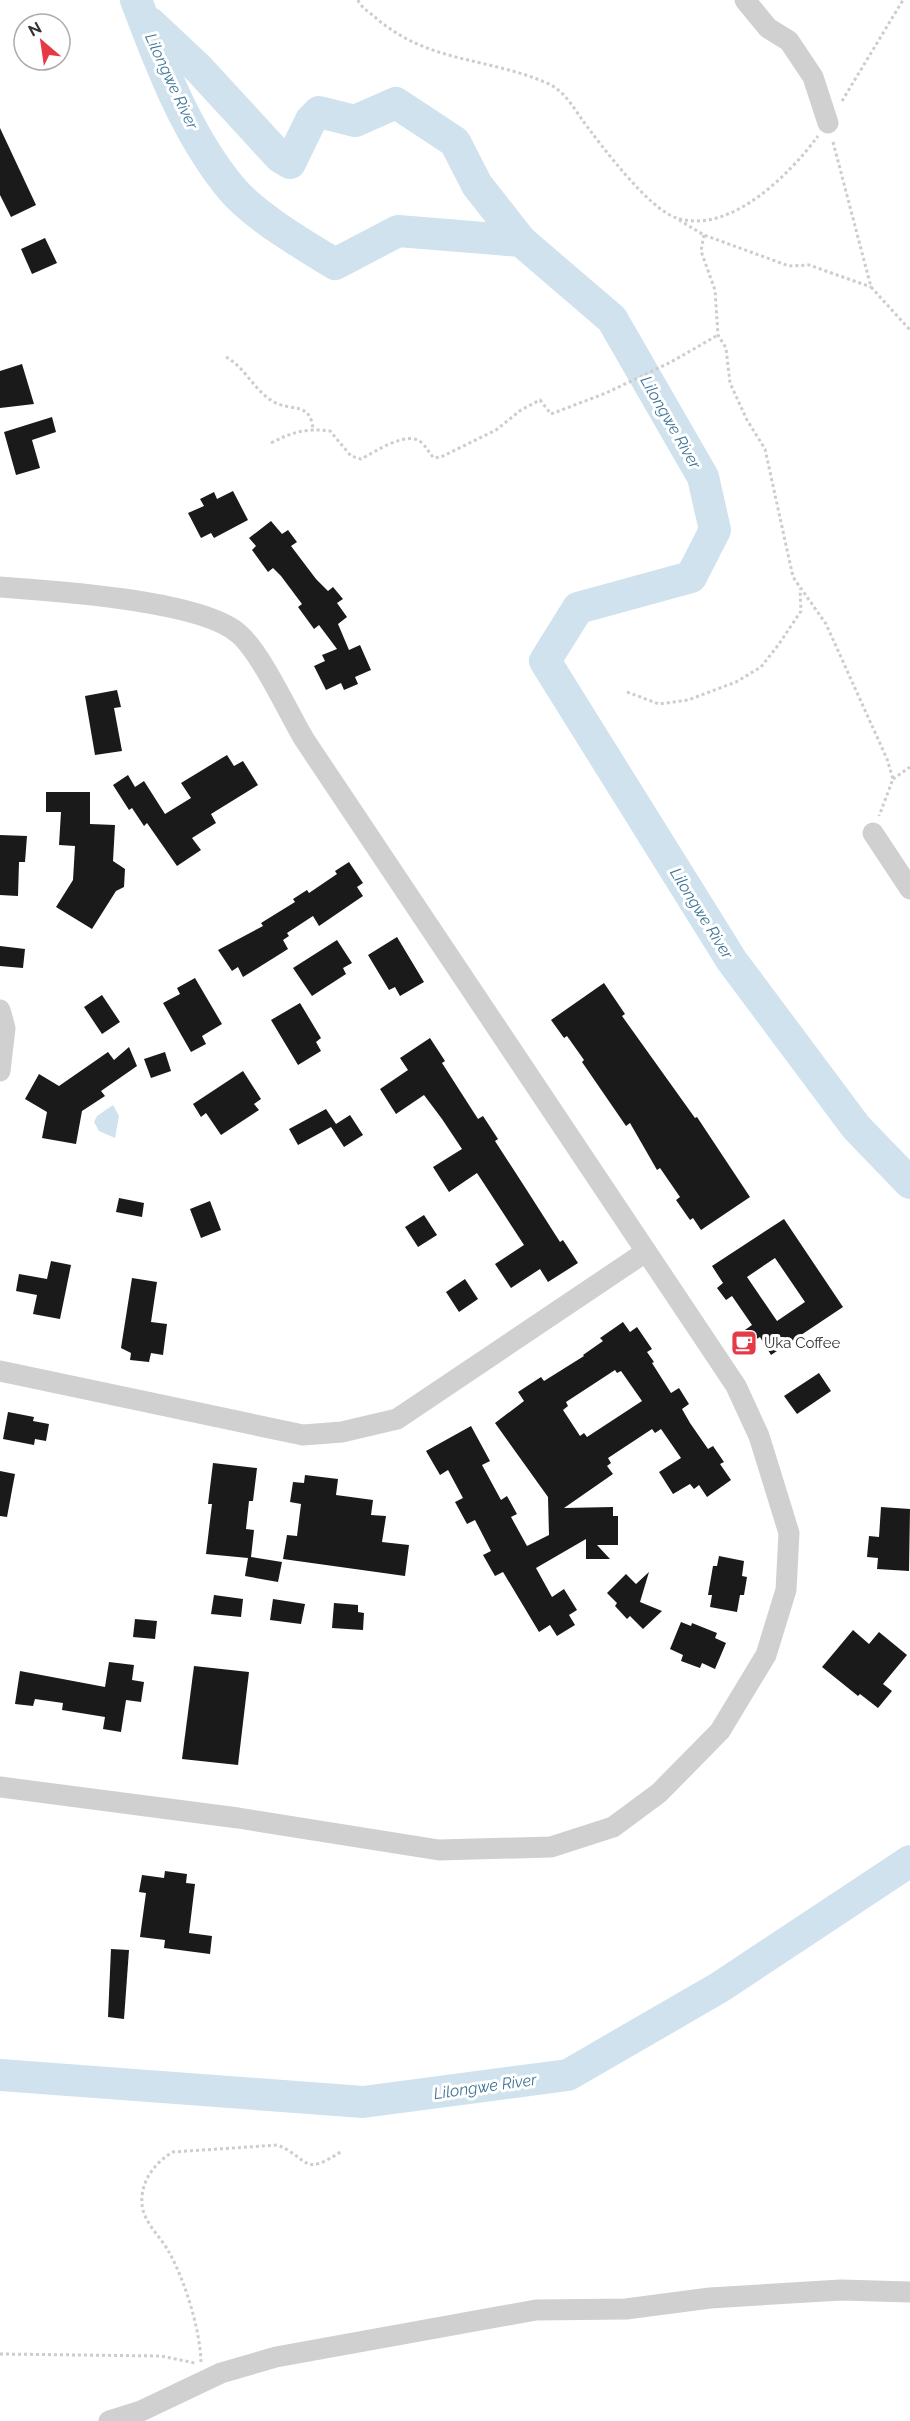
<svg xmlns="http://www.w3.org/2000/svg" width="910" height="2421" viewBox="0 0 910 2421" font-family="Raleway,sans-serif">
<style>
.water{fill:#cfe2ee}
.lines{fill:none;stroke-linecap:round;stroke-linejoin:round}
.river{stroke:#cfe2ee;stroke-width:32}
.building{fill:#1a1a1a;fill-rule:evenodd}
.path{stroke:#cdcdcd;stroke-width:3;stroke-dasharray:3 3;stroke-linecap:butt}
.minor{stroke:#d0d0d0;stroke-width:21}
.labels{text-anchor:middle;stroke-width:6;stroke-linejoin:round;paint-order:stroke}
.poi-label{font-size:15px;fill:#333;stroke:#fff;text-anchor:start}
.water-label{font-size:16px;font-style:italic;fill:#3f7597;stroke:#fff}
</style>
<rect width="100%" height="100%" fill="#fff"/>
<polygon class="water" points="113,1105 119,1116 115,1138 99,1131 94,1122 97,1116"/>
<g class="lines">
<g class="river">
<path d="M136,0C160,64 187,135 231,188C254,216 304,245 335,264L398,231L521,241L612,319L703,477L715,530L691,577L578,608L545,661L732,961L856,1127L910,1183"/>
<polyline points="150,23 199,69 280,157 290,163 311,120 319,112 355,121 396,103 455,142 477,185 521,241"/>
<polyline points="0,2075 363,2102 568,2075 720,1987 910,1861"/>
</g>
</g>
<g class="building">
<polygon points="0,128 36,205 11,217 0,195"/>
<polygon points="45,238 57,263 32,274 21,249"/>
<polygon points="22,364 34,404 0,408 0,371"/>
<polygon points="52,417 56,432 32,440 40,468 16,475 4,432"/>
<polygon points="233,491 248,520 214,538 211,533 201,538 188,513 204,506 200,499 214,492 217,499"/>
<polygon points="271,521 282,534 288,530 297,542 291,546 316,579 328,591 333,587 343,599 337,603 347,617 338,624 349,650 360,645 371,670 355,677 358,684 344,690 341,683 326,690 314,666 325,661 322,655 337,649 319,625 314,629 298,607 302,604 281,576 273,568 268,572 252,550 256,546 249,538"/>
<polygon points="117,690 121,707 114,708 122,751 95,755 85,696"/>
<polygon points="227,755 234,766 243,761 258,785 211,814 216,823 192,838 201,850 177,866 147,823 144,826 132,808 129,810 113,785 128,775 135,787 144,781 165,814 191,798 181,783"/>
<polygon points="46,792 90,792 90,824 115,825 113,861 125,869 124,887 116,891 92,929 56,907 73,880 75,846 59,845 61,812 46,812"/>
<polygon points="0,835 27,836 25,862 19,862 18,896 0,895"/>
<polygon points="349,862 363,883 357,887 363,896 319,926 313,916 287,933 289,936 283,940 288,949 243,977 238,967 232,971 218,950 263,926 261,923 295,902 293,899 307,890 309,893 337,874 335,871"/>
<polygon points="397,937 424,982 400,996 395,987 389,990 368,955"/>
<polygon points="337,940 352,963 343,968 346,974 312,996 293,968"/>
<polygon points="0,946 25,949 23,968 0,966"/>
<polygon points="195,978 222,1024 202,1036 206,1044 191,1052 163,1003 180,994 177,988"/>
<polygon points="604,983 625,1014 622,1016 695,1118 697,1117 750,1197 701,1230 693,1218 690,1220 676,1200 680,1197 660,1168 657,1170 630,1123 626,1126 582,1062 584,1060 567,1036 564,1038 551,1020"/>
<polygon points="102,995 120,1022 102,1034 84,1007"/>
<polygon points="300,1003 321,1038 316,1042 321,1051 298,1065 271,1020"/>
<polygon points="430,1038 445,1061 442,1063 478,1119 483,1116 498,1139 495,1141 528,1192 560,1242 563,1240 578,1263 548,1282 540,1269 511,1288 495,1264 524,1245 477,1173 449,1192 433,1167 462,1149 442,1119 424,1095 396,1114 380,1089 408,1070 400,1058"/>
<polygon points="129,1047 137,1066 101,1091 105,1096 82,1111 76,1144 42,1138 47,1112 25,1099 39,1074 59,1086 108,1052 114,1060"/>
<polygon points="165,1052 171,1071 151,1078 144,1059"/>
<polygon points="243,1071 261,1099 254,1104 259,1110 221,1135 206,1113 201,1117 193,1104"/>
<polygon points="326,1109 336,1124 350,1115 363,1135 344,1147 331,1127 298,1145 289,1129"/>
<polygon points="119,1198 144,1203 142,1217 116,1212"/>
<polygon points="210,1201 221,1230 201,1238 190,1209"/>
<polygon points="424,1215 437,1235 418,1247 405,1227"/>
<path d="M784,1219L843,1307L771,1355L760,1337L753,1341L745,1330L752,1325L732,1296L726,1300L717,1288L723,1283L712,1266ZM775,1258L805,1302L777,1321L747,1277Z"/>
<polygon points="51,1261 71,1265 60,1319 33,1314 37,1295 16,1291 19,1274 47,1279"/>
<polygon points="132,1278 157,1282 151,1322 167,1324 163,1355 151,1353 149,1362 130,1360 131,1353 121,1348"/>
<polygon points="465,1279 478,1299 459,1312 446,1292"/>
<path d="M623,1322L630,1332L637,1327L652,1349L647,1352L654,1362L652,1363L671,1393L679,1388L689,1404L682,1409L690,1423L708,1449L713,1446L724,1462L720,1464L731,1480L707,1497L699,1485L694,1489L690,1484L673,1494L659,1472L681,1458L661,1429L655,1433L652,1429L608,1458L611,1463L607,1466L613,1474L564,1508L613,1507V1516H618V1545H597L610,1559H586V1539L536,1568L552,1597L564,1589L577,1610L569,1615L575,1625L557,1636L550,1625L539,1632L503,1572L495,1576L483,1555L491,1551L475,1520L467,1524L455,1502L463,1498L448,1470L440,1475L426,1451L471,1426L490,1461L482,1465L501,1500L507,1496L517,1514L511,1517L527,1546L549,1535L548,1497L495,1423L524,1401L518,1392L541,1377L544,1381L584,1356L583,1355L603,1341L600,1338ZM615,1370L617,1373L621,1371L642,1401L587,1437L584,1433L580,1436L563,1410L568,1406L566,1402Z"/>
<polygon points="819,1373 831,1391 797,1414 784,1396"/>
<polygon points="8,1412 34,1417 33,1421 49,1424 46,1441 35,1439 34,1445 3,1439"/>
<polygon points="213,1463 257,1468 253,1501 249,1501 246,1529 254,1530 251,1557 282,1562 278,1582 245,1576 248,1558 206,1554 212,1504 208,1504"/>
<polygon points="0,1471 15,1474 7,1517 0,1516"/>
<polygon points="305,1475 338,1479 336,1495 373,1500 371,1515 386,1516 382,1542 409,1545 405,1576 283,1559 287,1535 297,1536 301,1504 290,1502 293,1482 304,1483"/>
<polygon points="881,1507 910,1509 909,1571 877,1569 878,1558 867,1557 869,1536 879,1537"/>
<polygon points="719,1556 744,1561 742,1576 747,1577 744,1595 740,1595 737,1612 710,1607 712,1595 708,1595 713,1566 717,1566"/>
<polygon points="649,1572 640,1602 662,1611 643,1629 630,1616 627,1619 615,1606 617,1603 607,1593 626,1574 636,1584"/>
<polygon points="214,1595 243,1599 241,1617 211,1614"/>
<polygon points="273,1599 305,1604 301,1624 270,1620"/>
<polygon points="334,1603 358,1605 358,1612 364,1613 363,1630 332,1628"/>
<polygon points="135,1619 157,1621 155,1639 133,1637"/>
<polygon points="681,1622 691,1626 692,1623 717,1633 715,1638 726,1643 715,1669 702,1663 700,1668 681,1661 683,1655 670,1649"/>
<polygon points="853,1630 869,1644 879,1632 907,1655 883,1684 892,1691 878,1708 860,1694 858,1696 822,1667"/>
<polygon points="109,1662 134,1665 132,1680 144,1682 141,1702 126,1700 121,1732 103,1729 105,1717 62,1710 63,1703 35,1699 33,1706 15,1704 20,1671 105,1687"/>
<polygon points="194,1666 249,1672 238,1765 182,1759"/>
<polygon points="165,1871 187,1874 186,1883 195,1884 189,1933 212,1936 210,1954 164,1948 165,1940 140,1937 146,1893 139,1892 142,1875 164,1878"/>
<polygon points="111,1949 129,1950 124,2019 108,2017"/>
</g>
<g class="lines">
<g class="path">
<path d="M358,0C361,8 371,13 377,19C431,64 489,57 549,84C564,91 574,108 583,121C601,145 649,210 677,218C730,235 789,175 818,136"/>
<polyline points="842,101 903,0"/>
<polyline points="833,142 871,287 910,330"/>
<polyline points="679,220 704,235 789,266 809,265 871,287"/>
<polyline points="704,235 701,251 715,290 718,335 726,348 730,383 747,420 765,449 793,577 826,624 887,759 893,779 879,816"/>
<path d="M226,357C246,368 254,391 274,402C292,412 310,401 313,429"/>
<path d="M271,443C292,432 306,428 330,431L351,456L361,459C375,452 408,429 422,443C427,448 429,453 434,458L441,457L496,430L521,410L540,400L551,414L606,393L671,362L718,335"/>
<polyline points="627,692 659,704 688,700 736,682 761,667 779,644 801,611 800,589"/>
<polyline points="893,779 910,767"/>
<polyline points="0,2354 161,2356 195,2363"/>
<path d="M201,2362C200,2329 185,2281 169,2252C161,2237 143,2222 142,2204C140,2182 155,2162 173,2152L278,2145C311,2160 302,2177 342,2151"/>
</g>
<g class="minor">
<polyline points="745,0 768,28 789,41 813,77 828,123"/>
<path d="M0,587C53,591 202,600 239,634C261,653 288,712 304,739L736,1386L759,1436L789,1533L786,1590L766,1655L720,1731L659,1793L613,1827L551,1847L439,1850L238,1818L0,1787"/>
<polyline points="873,833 910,889"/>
<polyline points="0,1010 5,1028 0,1071"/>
<polyline points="0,1371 303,1435 342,1432 397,1419 644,1253"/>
<polyline points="109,2421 141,2411 221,2373 276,2357 536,2310 626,2309 710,2298 841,2290 910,2292"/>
</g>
</g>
<defs>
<symbol id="cafe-square" viewBox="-11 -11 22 22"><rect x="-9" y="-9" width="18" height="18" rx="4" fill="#e63946" stroke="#fff"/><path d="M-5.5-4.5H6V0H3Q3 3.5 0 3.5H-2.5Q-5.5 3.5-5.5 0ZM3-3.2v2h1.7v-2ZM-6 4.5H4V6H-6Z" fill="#fff"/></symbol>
</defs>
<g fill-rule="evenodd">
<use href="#cafe-square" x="729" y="1328" width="30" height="30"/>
</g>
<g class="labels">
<g class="poi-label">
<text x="764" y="1348">Uka Coffee</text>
</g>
<g class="water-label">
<text transform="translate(172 81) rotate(65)" y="6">Lilongwe River</text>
<text transform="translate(671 422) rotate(60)" y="6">Lilongwe River</text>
<text transform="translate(702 913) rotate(58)" y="6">Lilongwe River</text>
<text transform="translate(485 2086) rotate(-8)" y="6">Lilongwe River</text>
</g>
</g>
<g transform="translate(42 42) rotate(331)"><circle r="28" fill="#ffffff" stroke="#adadad" stroke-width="1.5"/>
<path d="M0-4.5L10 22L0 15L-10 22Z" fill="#e63946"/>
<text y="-9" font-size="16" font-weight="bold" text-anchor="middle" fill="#333333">N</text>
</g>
</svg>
